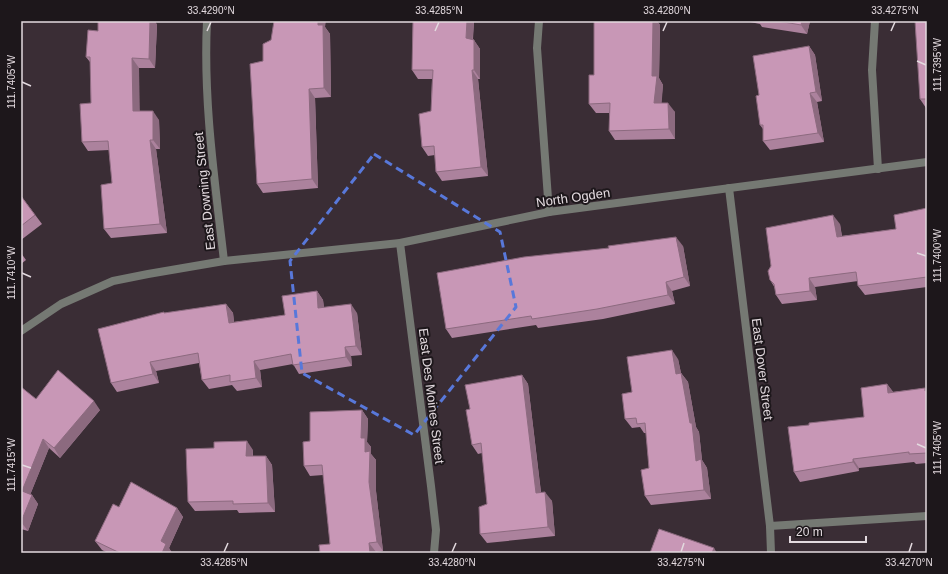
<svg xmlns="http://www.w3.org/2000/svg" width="948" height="574" viewBox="0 0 948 574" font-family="Helvetica,sans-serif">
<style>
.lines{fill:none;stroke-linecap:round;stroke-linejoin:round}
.street{stroke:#757973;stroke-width:8}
.wall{fill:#ac829d}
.shaded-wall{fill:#8c6a7f}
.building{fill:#c897b6;stroke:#8c6a7f}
.marked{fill:none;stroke:#5878da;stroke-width:3;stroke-dasharray:8 5;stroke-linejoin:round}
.ticks{fill:none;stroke:#e3dadf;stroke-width:1.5}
.labels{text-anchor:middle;stroke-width:4;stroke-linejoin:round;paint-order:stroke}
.street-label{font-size:13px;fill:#e3dadf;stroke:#1d171b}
.neatline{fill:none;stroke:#e3dadf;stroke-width:1.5}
.ticks-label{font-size:10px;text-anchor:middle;fill:#e3dadf}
</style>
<rect width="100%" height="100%" fill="#3a2d35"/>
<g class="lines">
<g class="street">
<path d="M207,21C203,101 215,182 224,261"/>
<polyline points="539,21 537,48 549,212"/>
<polyline points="875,21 872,70 878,169"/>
<polyline points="729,188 770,526 771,553"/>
<polyline points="400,243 431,486 436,530 434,553"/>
<polyline points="21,331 61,304 113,281 148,274 224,261 400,243 549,212 927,162"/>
<polyline points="770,526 927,516"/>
</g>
</g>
<g class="wall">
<polygon points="98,21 155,21 157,25 155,68 139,68 139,111 159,120 160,149 156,149 167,233 111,238 104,229 112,183 109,150 88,151 82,142 91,103 90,62 86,57 98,31"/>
<polygon points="413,21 474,21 473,39 480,49 480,79 478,79 488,176 442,181 436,172 435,155 428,156 422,147 431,111 432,79 418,79 412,70"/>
<polygon points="594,21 657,21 660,25 659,78 663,85 661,103 675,112 675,139 615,140 609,131 609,113 596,113 589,104 594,75"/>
<polygon points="749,21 810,21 807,34 762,27 760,24 750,22"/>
<polygon points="927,21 927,108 926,108 920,99"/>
<polygon points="325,27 330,34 331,97 315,98 318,188 263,193 257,184 263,61 271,40"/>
<polygon points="809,46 815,55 822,101 817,102 824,142 770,150 763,141 763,129 760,125 759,95"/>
<polygon points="21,196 42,224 21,240"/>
<polygon points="927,208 927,287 865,295 858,286 858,281 815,287 817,300 782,304 776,295 775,288 770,280 840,224 842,236 896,229"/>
<polygon points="683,246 690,286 672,291 675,304 603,319 538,328 536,325 452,338 446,329"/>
<polygon points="21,253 26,260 21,264"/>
<polygon points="317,291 323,300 324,308 357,313 362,355 351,356 352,366 299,374 293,364 260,370 262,387 237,391 232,385 209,389 202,380 199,363 156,371 159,383 117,392 111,383 165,313 226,304 233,313 234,322 285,315"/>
<polygon points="678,359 681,373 688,382 696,427 699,432 702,460 707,468 711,499 651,505 645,496 649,468 646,433 644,433 640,427 632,428 625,419 632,392"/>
<polygon points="522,375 528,384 541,492 552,501 555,536 487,543 480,534 487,504 482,453 478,454 472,445 470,409"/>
<polygon points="887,384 893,392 925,388 926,391 927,390 927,463 916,464 914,462 859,468 859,471 800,482 794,472 809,425 864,417"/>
<polygon points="21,387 36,399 100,410 60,458 49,448 30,495 32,495 38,504 28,531 21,529"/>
<polygon points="362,410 368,419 367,442 371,447 371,454 376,460 376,491 383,551 376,552 330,544 323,475 310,476 304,466 310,441"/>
<polygon points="253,450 253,456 266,456 272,465 275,512 239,513 237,510 195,511 188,502"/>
<polygon points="119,507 177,508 183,517 169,548 172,553 108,553 102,550 95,541"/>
</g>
<g class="shaded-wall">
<polygon points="150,21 155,21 157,25 155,68 149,59"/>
<polygon points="318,21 326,21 325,27 330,34 331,97 324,88 318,25"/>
<polygon points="467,21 474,21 472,47 466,38"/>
<polygon points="653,21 657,21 660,25 659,78 663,85 661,112 654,103 652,76"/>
<polygon points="802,21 810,21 807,34 801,25"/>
<polygon points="474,40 480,49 480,79 474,70"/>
<polygon points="809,46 815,55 822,101 816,92"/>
<polygon points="132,58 139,68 140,120 133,111"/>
<polygon points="472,70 478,79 488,176 481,167"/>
<polygon points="309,89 315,98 318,188 312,179"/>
<polygon points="810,93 817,102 824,142 818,133"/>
<polygon points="668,103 675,112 675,139 669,129"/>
<polygon points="153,111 159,120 160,149 153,140"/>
<polygon points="150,140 156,149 167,233 160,224"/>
<polygon points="833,215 840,224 843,246 837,237"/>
<polygon points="676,237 683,246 690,286 684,277"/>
<polygon points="809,278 815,287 817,300 810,291"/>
<polygon points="666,282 672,291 675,304 668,295"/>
<polygon points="317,291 323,300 325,317 318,308"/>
<polygon points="226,304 233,313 235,332 229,323"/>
<polygon points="351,304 357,313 362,355 356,346"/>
<polygon points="345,347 351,356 352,366 346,357"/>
<polygon points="672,350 678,359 683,383 676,374"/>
<polygon points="254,361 260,370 262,387 256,378"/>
<polygon points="150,362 156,371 159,383 153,374"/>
<polygon points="681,373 688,382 696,427 699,432 702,460 707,468 711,499 704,490 696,461"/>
<polygon points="522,375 528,384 542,502 536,493"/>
<polygon points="887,384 894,393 888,393"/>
<polygon points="94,401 100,410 60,458 54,448"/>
<polygon points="362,410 368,419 367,442 371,447 371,454 376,460 376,491 383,551 377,542 365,452 361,438"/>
<polygon points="43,439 49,448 28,500 22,491"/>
<polygon points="247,441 253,450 252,465 246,456"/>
<polygon points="266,456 272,465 275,512 268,503"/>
<polygon points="853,459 859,468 859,471 853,462"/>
<polygon points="545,492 552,501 555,536 548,527"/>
<polygon points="32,495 38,504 28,531 21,522"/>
<polygon points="177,508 183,517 169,548 172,553 162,553 161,541"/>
<polygon points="369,543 376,552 376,553 370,553"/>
<polygon points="714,548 717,553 712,553"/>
</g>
<g class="building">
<polygon points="98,21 150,21 149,59 132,58 133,111 153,111 153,140 150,140 160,224 104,229 101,185 112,183 108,141 82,142 80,104 91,103 90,57 86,57 88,30 98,31"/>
<polygon points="274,21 318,21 318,25 323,25 324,88 309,89 312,179 257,184 250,64 263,61 263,44 271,40"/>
<polygon points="413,21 467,21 466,38 474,40 474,70 472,70 481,167 436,172 434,146 422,147 419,114 431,111 433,70 412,70"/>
<polygon points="594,21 653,21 652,76 657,76 654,103 668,103 669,129 609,131 610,103 589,104 589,75 594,75"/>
<polygon points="778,21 802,21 801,25"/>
<polygon points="915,21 927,21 927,99 920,99"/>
<polygon points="809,46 816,92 810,93 818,133 763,141 763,125 760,125 756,96 759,95 753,56"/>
<polygon points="21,196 35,215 21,226"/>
<polygon points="927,208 927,277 858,286 856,272 809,278 810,291 776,295 774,284 770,280 768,271 771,266 766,228 833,215 837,237 896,229 894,215"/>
<polygon points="676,237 684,277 666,282 668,295 597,309 532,319 531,316 446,329 437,273 524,257 609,248 608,246"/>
<polygon points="317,291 318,308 351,304 356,346 345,347 346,357 293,365 291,354 254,361 256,378 230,382 230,375 202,380 198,353 150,362 153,374 111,383 98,329 164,312 164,313 226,304 229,323 285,315 282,296"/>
<polygon points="672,350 676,374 681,373 690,423 692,423 696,461 701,459 704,490 645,496 641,470 649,468 645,423 637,424 636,418 625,419 622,394 632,392 627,357"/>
<polygon points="58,370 94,401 54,448 43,439 22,491 32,495 21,522 21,387 36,399"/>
<polygon points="522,375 536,493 545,492 548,527 480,534 479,507 487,504 481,443 472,445 466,410 470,409 465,385"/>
<polygon points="887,384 888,393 925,388 925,391 927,390 927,453 909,454 909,452 853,459 853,462 794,472 788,427 809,425 809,423 864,417 861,388"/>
<polygon points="362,410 361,438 365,438 365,452 370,451 369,482 377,542 369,543 370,553 320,553 319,545 330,544 322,465 304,466 303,442 310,441 310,412"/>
<polygon points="247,441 246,456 266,456 268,503 233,504 233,501 188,502 186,449 214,448 214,442"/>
<polygon points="131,482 177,508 161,541 166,544 162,553 120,553 95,541 113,504 119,507"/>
<polygon points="659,529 714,548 712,553 650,553"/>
</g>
<path class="marked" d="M374,154L500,232L516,307L414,435L302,373L290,261Z"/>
<path class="ticks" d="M207,31L211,22M435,31L439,22M663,31L667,22M891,31L895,22M917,61L926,65M22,82L31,86M917,253L926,256M22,273L31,277M917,444L926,448M22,465L31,468M224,552L228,543M452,552L456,543M681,552L684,543M909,552L912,543"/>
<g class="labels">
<g class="street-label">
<text transform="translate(204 191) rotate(-96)" y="5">East Downing Street</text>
<text transform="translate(573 197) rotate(-8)" y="5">North Ogden</text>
<text transform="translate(763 369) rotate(83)" y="5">East Dover Street</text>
<text transform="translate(432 396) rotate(83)" y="5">East Des Moines Street</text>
</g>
</g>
<rect width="948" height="574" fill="none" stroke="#1d171b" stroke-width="44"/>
<path d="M790 536v6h76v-6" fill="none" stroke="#e3dadf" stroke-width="2"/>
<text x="796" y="536" font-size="12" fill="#e3dadf" stroke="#1d171b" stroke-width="3" paint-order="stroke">20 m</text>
<rect x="22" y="22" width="904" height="530" class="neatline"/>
<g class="ticks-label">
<text x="211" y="14">33.4290°N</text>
<text x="439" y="14">33.4285°N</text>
<text x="667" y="14">33.4280°N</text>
<text x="895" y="14">33.4275°N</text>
<text transform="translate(937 65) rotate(-90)" y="4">111.7395°W</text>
<text transform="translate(11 82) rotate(-90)" y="4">111.7405°W</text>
<text transform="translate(937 256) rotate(-90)" y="4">111.7400°W</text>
<text transform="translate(11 273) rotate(-90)" y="4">111.7410°W</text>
<text transform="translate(937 448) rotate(-90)" y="4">111.7405°W</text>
<text transform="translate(11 465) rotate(-90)" y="4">111.7415°W</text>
<text x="224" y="566">33.4285°N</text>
<text x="452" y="566">33.4280°N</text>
<text x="681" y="566">33.4275°N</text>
<text x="909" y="566">33.4270°N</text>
</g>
</svg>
